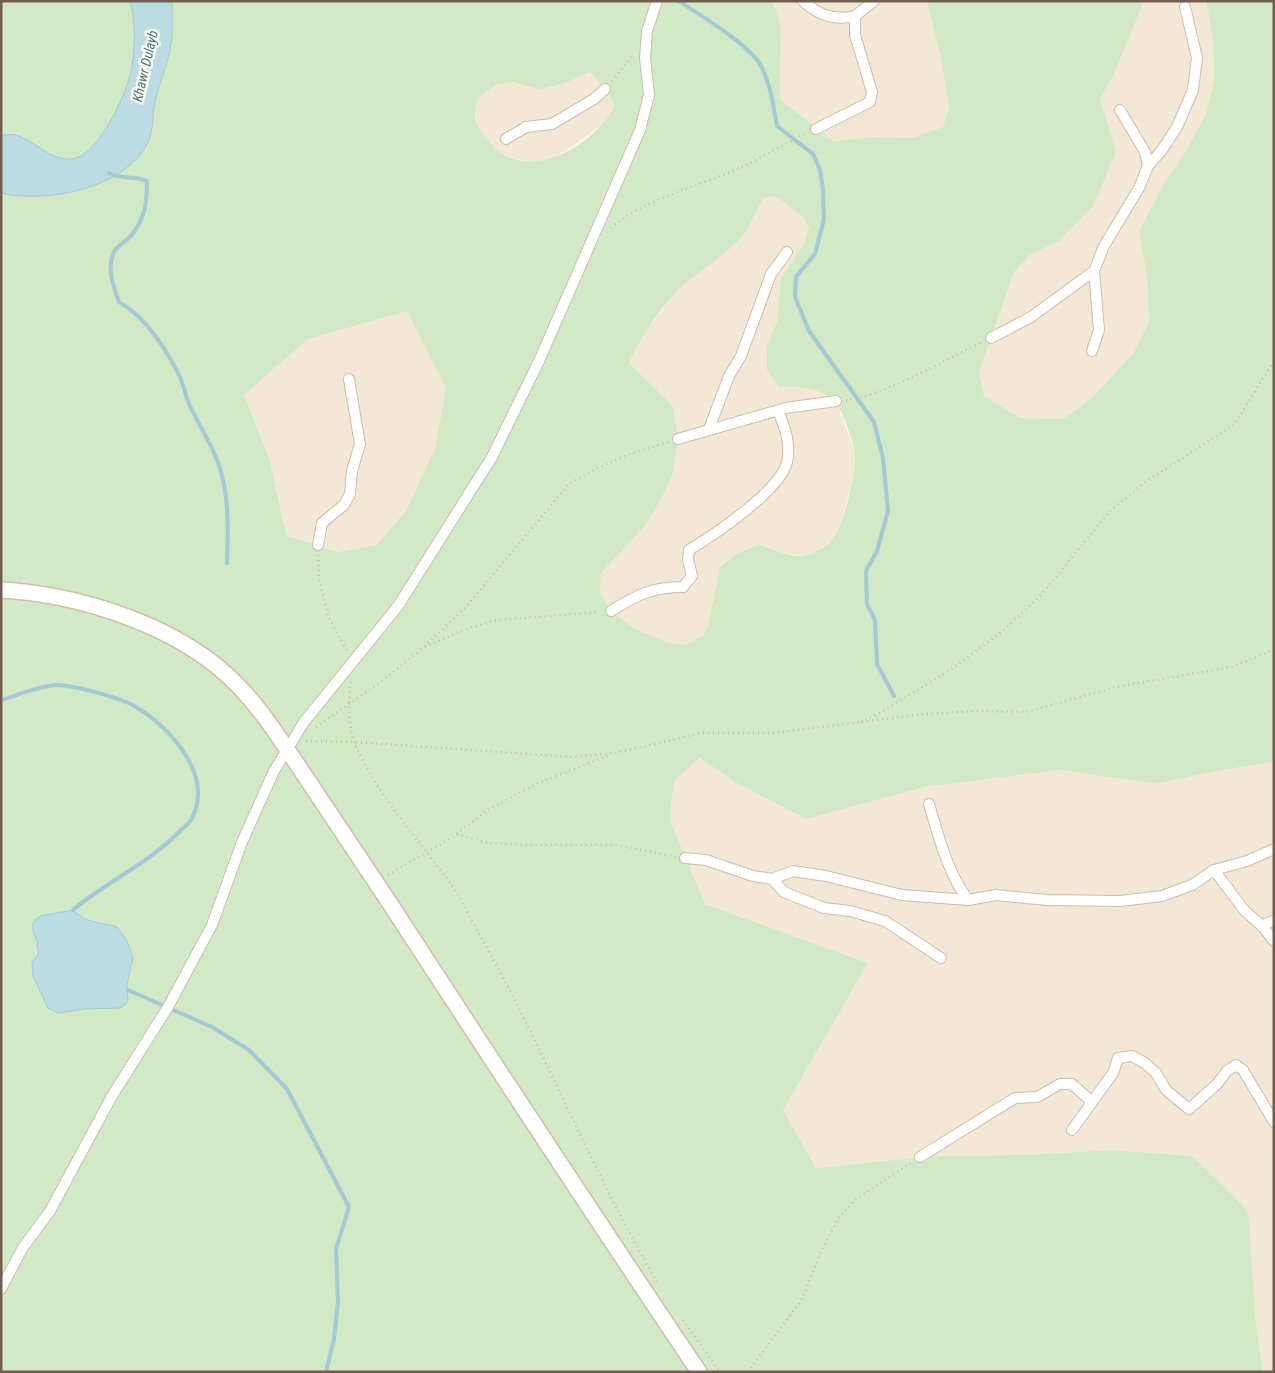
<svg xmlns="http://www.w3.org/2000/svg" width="1275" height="1373" viewBox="0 0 1275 1373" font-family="'Roboto Condensed',sans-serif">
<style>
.residential{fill:#f3e7d5}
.green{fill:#d2e9c6;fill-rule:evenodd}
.water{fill:#bcdce4;stroke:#a3cad6}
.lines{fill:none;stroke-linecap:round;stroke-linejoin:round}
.stream{stroke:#a3cad6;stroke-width:4}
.street-casing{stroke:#cdbdad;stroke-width:12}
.secondary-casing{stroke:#d0beab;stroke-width:18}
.path{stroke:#d5b9a3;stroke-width:2.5;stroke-dasharray:1 4;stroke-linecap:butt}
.street{stroke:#fff;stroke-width:10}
.secondary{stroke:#fff;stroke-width:15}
.labels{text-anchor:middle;stroke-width:5;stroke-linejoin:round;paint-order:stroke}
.water-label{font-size:14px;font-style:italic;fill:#477886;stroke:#fef9ed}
</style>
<rect width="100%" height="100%" fill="#fbf5e7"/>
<g class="residential">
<polygon points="773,1 927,1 942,63 949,109 943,127 912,138 875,137 833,141 780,99 781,27"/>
<polygon points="1144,1 1206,1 1212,33 1215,77 1206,114 1186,151 1166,180 1139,231 1147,275 1149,322 1134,352 1094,396 1063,419 1021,418 984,396 979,373 1014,272 1030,255 1059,241 1093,207 1116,152 1100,98 1113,77"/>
<polygon points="590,72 605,89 615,106 606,122 555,158 530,163 510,157 495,149 476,126 475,109 478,98 496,85 514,82 539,90 566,83"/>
<polygon points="775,196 802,216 809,227 804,244 781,278 777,322 767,345 780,387 813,387 836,401 855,454 852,479 840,529 833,540 818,551 805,556 779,553 759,544 738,553 720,565 709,622 704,636 685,645 666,642 635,629 611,611 600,593 601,573 643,528 673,406 629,363 643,335 673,296 754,218 763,197"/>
<polygon points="407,310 446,388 435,448 407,509 377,545 339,552 286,535 270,461 244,395 308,339"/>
<polygon points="700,758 735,782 806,819 925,787 1060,770 1155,784 1222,770 1274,762 1274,1372 1263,1372 1256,1325 1192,1156 1112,1150 1027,1155 933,1156 816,1168 783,1110 868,963 705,904 670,820 674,781"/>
</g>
<g class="green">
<path d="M1,1H130C136,23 135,44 132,66C129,89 99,156 72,159C51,161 35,141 16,135C12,134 6,135 1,135Z"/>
<path d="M172,1H773L781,27L780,99L833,141L875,137L912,138L943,127L949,109L942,63L927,1H1144L1113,77L1100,98L1116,152L1093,207L1059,241L1030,255L1014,272L979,373L984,396L1021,418L1063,419L1094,396L1134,352L1149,322L1147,275L1139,231L1166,180L1186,151L1206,114L1215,77L1212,33L1206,1H1274V762L1222,770L1155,784L1060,770L925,787L806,819L735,782L700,758L674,781L670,820L705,904L868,963L783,1110L816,1168L933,1156L1027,1155L1112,1150L1192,1156L1248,1211L1256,1325L1263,1372H1V193C46,204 128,188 149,140C153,131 153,112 155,102C159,82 169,63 171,43C173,30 172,15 172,1ZM590,72L605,89L615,106C592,148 525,187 488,140C475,125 472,118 478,98L496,85L514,82L539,90L566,83ZM775,196L802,216L809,227L804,244L781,278L777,322L767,345V370L780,387C801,387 818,386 834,401C842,407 854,444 855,454C856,471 844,527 833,539C827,546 813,555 803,556C788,557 773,550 759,544L738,553L720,566L709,622L704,635L685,645L666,642L635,629L611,611L600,593L601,573L643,528L660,501L673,472L678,439L673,406L629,363C641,338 654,316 673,296C692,275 718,261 738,241C749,229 756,212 763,198ZM407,311L446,388L435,448L407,509L377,545L338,552L286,535L270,461L244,395L308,339ZM73,910L84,919L103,922L131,969L127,984L128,1000L58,1013C49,1000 30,982 33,964C34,954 38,954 37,941Z"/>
</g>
<g class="water">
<path d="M130,1H172C172,15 173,30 171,43C169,63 159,82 155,102C153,112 153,131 149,140C129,188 46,204 1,193V135C6,135 12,134 16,135C35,141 51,161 72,159C99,156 129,89 132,66C135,44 136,23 130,1Z"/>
<polygon points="73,910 84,919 117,927 127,941 133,958 127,984 128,1001 125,1005 120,1008 85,1009 58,1013 48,1008 33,976 32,963 38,953 37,941 33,932 33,922 40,916"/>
</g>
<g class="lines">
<g class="stream">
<path d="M679,1C700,15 750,45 761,66C771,85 773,105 777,126L813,154L820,170L823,189L824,219L815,254L796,277L795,297L809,331L874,422L883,458L888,511L877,551L866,571L867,604L875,620L877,664L894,696"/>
<path d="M109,173C121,180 134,175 147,181C147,202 145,219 131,236C126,241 117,246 114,252C106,269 114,287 119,302C144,316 164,346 177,371C184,383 185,398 192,410C203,433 218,454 223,480C229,507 228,535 227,563"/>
<path d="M1,700C18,695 39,686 56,685C72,685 123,698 136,707C170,728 214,775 192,818C190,823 183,828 179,832C148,864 107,881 73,910"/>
<polyline points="128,990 212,1027 249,1050 287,1089 349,1207 336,1249 338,1302 334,1339 326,1372"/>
</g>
<defs>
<g id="street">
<path d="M803,1C818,15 835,21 855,16"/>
<polyline points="1120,110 1145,152 1148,166"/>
<polyline points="816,129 870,102 872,92 855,35 855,16 874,1"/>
<polyline points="506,139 526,127 552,124 594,99 605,89"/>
<polyline points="991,338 1031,317 1094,271 1104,246 1139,188 1148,166 1162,150 1177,127 1193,90 1197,58 1185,7"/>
<polyline points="1092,351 1099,330 1094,271"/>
<polyline points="709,429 729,376 741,356 771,274 787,252"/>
<polyline points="678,439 786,408 836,401"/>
<polyline points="318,545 322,523 344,505 350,494 352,471 360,444 349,379"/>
<path d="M611,611C637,595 651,587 683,587L692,576L688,559L689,550C714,535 781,490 787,462C791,444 785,427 778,411"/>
<path d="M929,804C939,838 947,871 968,900"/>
<polyline points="685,858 706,860 753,876 772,879 784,892 824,908 850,911 885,921 941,958"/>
<polyline points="1214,870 1244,910 1262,926 1274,941"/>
<polyline points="772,879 793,871 826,876 902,895 968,900 996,895 1047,900 1120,901 1162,896 1192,885 1214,870 1247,861 1274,849"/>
<polyline points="1262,926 1274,920"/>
<polyline points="1072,1130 1113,1073 1118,1058 1132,1056 1145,1063 1156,1073 1166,1090 1189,1109 1217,1084 1227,1071 1236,1065 1243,1070 1274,1122"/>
<polyline points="920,1157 1015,1098 1037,1097 1060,1084 1072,1084 1092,1102"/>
<polyline points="1,1289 22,1249 50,1211 112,1096 168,1007 212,925 242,842 274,771 304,722 398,606 492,457 539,361 640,130 649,95 645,58 647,31 657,1"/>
</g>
<path id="secondary" d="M1,590C74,594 162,621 219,668C254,697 276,733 301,770C330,814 360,858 389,902C491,1059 594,1216 699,1372"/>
</defs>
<use href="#street" class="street-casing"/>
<use href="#secondary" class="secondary-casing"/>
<g class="path">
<polyline points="612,81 634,54"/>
<path d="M611,228C645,198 699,187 739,168C763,158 784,143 807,133"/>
<path d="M846,400C884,396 946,359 982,342"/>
<polyline points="318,555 319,579 328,616 347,651"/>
<polyline points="425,647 458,632 496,620 599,612"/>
<path d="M351,682C348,701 348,731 357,749C380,798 418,839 450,883C462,900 471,920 482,939C545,1051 592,1171 657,1282"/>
<polyline points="861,722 878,714 950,670 1004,630 1040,596 1111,510 1145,482 1234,425 1274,361"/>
<polyline points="316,727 379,683 417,653 465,608 569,484 598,468 632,453 669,442"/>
<polyline points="306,741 354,742 572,757 615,753 702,733 773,733 925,714 975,711 1026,712 1120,686 1231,667 1274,650"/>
<polyline points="457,834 488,843 529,845 616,845 676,857"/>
<polyline points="388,875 451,838 488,810 536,784 610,755"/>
<polyline points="683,1320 720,1372"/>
<polyline points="748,1372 801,1301 822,1249 839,1217 855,1200 912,1162"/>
</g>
<use href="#street" class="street"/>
<use href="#secondary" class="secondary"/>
</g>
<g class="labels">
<g class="water-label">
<text transform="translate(145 66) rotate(-77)" y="5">Khawr Dulayb</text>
</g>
</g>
<rect width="1275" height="1373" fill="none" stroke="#745d4c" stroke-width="5"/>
</svg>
